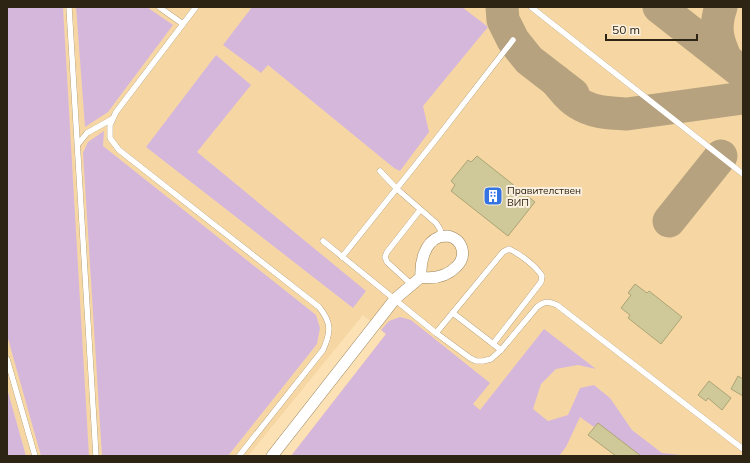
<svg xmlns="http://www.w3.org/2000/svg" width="750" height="463" viewBox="0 0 750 463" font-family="Mulish,sans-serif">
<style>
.built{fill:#f6d7a4}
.green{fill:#d6b7dc}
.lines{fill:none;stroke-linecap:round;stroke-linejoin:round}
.taxiway{stroke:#b6a27e;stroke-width:33}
.building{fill:#cfc898;stroke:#aba475}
.service-casing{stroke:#9b835a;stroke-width:6}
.minor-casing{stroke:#9b835a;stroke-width:12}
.service{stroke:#fff;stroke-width:5.5}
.minor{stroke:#fff;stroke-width:11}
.labels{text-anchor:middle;stroke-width:4;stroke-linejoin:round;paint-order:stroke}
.poi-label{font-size:10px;fill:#2e2413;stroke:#fbf0df;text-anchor:start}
</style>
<rect width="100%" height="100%" fill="#fbe1b4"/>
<polygon class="built" points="7,7 743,7 743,456 291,456 386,334 363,315 248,456 26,456 7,388"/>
<g class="green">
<polygon points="7,7 63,7 89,456 41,456 7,335"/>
<polygon points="76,7 147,7 173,25 108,112 85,127"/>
<polygon points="252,7 462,7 488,27 423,106 429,132 400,171 394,168 268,65 261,73 223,45"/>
<polygon points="216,55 251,85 197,152 366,291 353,308 146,147"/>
<polygon points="104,131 103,146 316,315 320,328 317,344 228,456 102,456 83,153 88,142"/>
<polygon points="400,317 411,320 490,383 473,404 480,410 544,329 596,369 578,365 556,369 541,384 533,409 548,421 568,415 580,388 594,385 610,398 632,430 662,453 690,456 641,456 598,423 594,427 580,417 566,447 559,456 291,456 386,334 381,330 389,321"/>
<polygon points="7,388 26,456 7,456"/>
</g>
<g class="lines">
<g class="taxiway">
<polyline points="502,7 503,20 513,40 529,60 573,94"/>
<polyline points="659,7 743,73"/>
<path d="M721,7C714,28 717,40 726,59"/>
<path d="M556,81C563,89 569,98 578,103C593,113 610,113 627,114L743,98"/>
<polyline points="669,221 721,156"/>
</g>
</g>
<g class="building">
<polygon points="477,156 535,202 508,236 451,191 455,185 451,181 468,160 471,162"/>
<polygon points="635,284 647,293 649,291 682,317 661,344 628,318 630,315 621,308 631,295 628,293"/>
<polygon points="738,376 743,379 743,396 731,389"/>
<polygon points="709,381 731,398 722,410 708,398 706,401 698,395"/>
<polygon points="598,423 641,456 616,456 588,435"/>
</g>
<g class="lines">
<defs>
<g id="service">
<polyline points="69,7 96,456"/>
<polyline points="159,7 183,24"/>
<path d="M196,7L116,112L110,125V138L119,150L319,307C332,323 331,332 323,350L239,456"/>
<polyline points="531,7 743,174"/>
<polyline points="78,144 87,133 112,119"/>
<polyline points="380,171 397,189 436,223 440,229 441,236"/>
<path d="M323,241L436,333L470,358L476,361H483L491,359L501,350L537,307C545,301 548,301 557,305L743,449"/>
<polyline points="342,257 437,138 513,40"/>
<polyline points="412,285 387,262 385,257 387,252 420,210"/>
<polyline points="453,313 501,350"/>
<path d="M436,333L503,252L509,249C520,254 536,266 542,276L541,282L493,344"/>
<polyline points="7,359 35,456"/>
</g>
<path id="minor" d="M272,456L395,299L421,277C434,279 446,277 456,267C467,257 464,240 448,236C445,236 442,236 439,237C424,243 420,263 421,277"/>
</defs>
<use href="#service" class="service-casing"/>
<use href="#minor" class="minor-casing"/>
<use href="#service" class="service"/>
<use href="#minor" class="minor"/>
</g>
<defs>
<symbol id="building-square" viewBox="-11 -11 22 22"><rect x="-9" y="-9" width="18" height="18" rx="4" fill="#3474e2" stroke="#fbf0df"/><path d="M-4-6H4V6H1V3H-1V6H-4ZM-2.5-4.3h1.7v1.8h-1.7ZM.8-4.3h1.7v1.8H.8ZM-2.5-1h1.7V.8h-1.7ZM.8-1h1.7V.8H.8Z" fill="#fff"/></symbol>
</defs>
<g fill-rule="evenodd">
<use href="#building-square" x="482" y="185" width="22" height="22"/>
</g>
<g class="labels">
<g class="poi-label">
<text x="507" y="194">Правителствен<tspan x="507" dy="12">ВИП</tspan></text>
</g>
</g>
<rect width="750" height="463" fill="none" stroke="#2e2413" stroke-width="16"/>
<path d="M606 34v6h91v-6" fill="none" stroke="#2e2413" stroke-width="2"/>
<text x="612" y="34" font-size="12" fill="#2e2413" stroke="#fbf0df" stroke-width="3" paint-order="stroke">50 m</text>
</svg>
